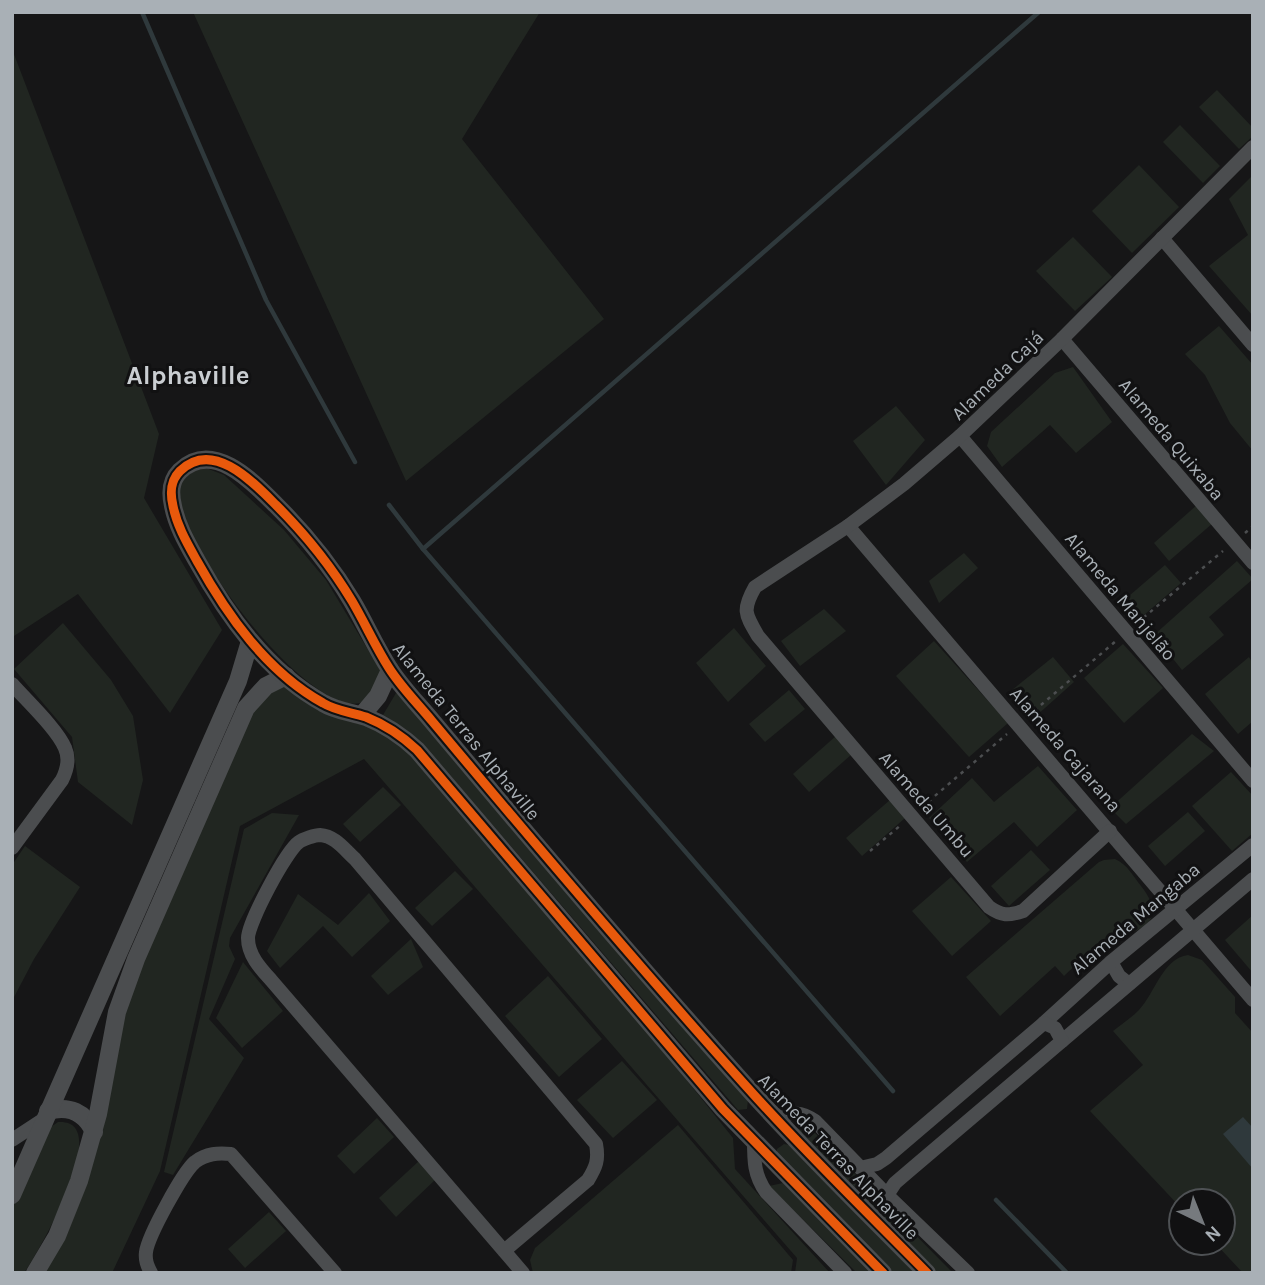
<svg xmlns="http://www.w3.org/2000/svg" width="1265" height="1285" viewBox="0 0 1265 1285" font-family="Karla,sans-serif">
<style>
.green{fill:#212621}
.water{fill:#2f393c}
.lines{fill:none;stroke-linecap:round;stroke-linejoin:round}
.stream{stroke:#2f393c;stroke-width:4.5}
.path{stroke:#4c4e50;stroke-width:2.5;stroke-dasharray:3.5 5;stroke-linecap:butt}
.minor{stroke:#4b4d4f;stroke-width:14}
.tertiary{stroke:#4b4d4f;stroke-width:18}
.cycleway-casing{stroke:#111112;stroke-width:13}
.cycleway{stroke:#e8590c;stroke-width:9}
.labels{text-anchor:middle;stroke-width:6;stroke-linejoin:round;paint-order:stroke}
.street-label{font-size:19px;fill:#a9b0b6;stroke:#111112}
.district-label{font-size:26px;font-weight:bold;fill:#caced2;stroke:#111112}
</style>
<rect width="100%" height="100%" fill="#161617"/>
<g class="green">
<polygon points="193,12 540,12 462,139 604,319 406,481"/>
<polygon points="12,49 159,434 144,498 222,630 170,713 78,594 14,636 12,634"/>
<polygon points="1217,90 1253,128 1253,136 1239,149 1199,107"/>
<polygon points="1180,125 1220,166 1203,183 1163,142"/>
<polygon points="1139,165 1179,207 1132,253 1092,211"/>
<polygon points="1253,175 1253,316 1209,266 1248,235 1229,199"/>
<polygon points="1073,237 1112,277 1075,311 1036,271"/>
<polygon points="1219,326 1253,365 1253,451 1230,423 1205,375 1185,354"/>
<polygon points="1073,367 1112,422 1076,453 1050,425 1002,467 987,446 991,432 1055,373"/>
<polygon points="896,406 925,440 886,485 853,441"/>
<path d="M206,468L224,475L284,530L326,580L382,673C377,682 370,700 360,703C306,716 174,539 179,489C181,476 194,470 206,468Z"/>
<polygon points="1197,505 1213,523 1169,561 1154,543"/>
<polygon points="964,553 978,568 939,603 929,581"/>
<polygon points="1237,561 1253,579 1209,617 1224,635 1182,670 1154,635"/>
<polygon points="1165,565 1181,583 1137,621 1122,602"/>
<polygon points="824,609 846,631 800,666 781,641"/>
<polygon points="63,623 111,680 133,716 143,780 132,825 78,782 72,737 14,669"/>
<polygon points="734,628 766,666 728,702 696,663"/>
<polygon points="934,641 1008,723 969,757 896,676"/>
<polygon points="1123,644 1163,688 1124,723 1084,678"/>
<polygon points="1053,657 1074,682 1035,717 1012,690"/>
<polygon points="1249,657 1253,664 1253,721 1238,734 1205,694"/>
<polygon points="286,676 396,731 534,889 733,1138 735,1169 830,1273 795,1273 797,1258 364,759 240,826 160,1171 112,1273 35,1273 57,1236 117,1012 246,708"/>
<polygon points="789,690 805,709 765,742 749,724"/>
<polygon points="396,693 401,695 748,1100 747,1109 738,1110 433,756 411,733 383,715"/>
<polygon points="1192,734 1214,751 1126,824 1110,808"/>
<polygon points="836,736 852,754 809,792 793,774"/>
<polygon points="1038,766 1077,810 1037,847 1014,822 967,862 929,818 972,778 994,802"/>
<polygon points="1231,772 1253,796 1253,833 1232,851 1192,806"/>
<polygon points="383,787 401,805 360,842 343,824"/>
<polygon points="890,800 905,818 862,856 846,838"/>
<polygon points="1188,812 1205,831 1165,866 1148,846"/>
<polygon points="272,813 299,815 230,938 229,946 235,959 209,1019 244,1058 173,1175 164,1172 244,829"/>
<polygon points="25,846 80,887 34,959 12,1001 12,865"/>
<polygon points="1031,850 1050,870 1009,906 991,886"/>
<path d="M1115,859C1127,864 1133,876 1141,886C1174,928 1130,931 1102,945C1087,953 1076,965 1064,976L1055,966L1000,1016L966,977L1099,862L1104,860Z"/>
<polygon points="455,871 473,889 432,926 415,908"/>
<polygon points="951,877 991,921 952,956 912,911"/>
<polygon points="369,893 390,921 352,957 323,926 280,968 267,951 298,894 338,925"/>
<polygon points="1253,915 1253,973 1225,940"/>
<polygon points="411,939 423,967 388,995 371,976"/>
<path d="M1188,955L1202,960L1235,997V1013L1253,1033V1273H1243L1215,1243H1223V1201H1181V1208L1090,1111L1143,1065L1113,1031C1122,1024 1131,1018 1139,1010C1155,993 1163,958 1188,955Z"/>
<polygon points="243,962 283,1011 242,1048 216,1018"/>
<polygon points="548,976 602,1039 559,1077 505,1016"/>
<polygon points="622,1061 657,1100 613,1138 577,1100"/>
<polygon points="377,1118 394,1137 354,1174 337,1156"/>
<path d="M58,1122C116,1118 38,1253 24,1273H12V1208L48,1129Z"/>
<polygon points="678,1125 793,1260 791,1273 533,1273 530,1260 535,1248"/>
<polygon points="804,1125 808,1126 953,1273 935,1273 797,1131 799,1127"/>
<polygon points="784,1144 789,1145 915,1273 894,1273 777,1155 777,1149"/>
<polygon points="419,1161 436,1179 396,1217 379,1198"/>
<polygon points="783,1183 873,1273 857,1273 769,1186"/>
<polygon points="269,1212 286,1231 245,1268 228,1249"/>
</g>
<polygon class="water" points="1243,1117 1253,1128 1253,1169 1223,1134"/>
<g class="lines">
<g class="stream">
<polyline points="142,12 266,300 355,462"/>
<polyline points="389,505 423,549 893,1091"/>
<polyline points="423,549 1039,12"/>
<polyline points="996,1200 1067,1273"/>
</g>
<g class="path">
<polyline points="1245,533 1253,526"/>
<polyline points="1137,623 1223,551"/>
<polyline points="1028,716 1116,641"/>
<polyline points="922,807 1007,734"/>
<polyline points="870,851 901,825"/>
</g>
<g class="minor">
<polyline points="1162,238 1253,345"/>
<polyline points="1062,339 1253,563"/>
<polyline points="960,436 1253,781"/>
<polyline points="848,526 1253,1000"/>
<path d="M12,684C27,701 57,729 65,748C70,759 67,770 62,780L12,848"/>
<path d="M1110,831L1023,911C1008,916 1002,916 989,907L758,636C745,614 742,610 755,587L848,526L904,484L960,436L1062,339L1253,147"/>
<polyline points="1111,962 1119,976 1129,984"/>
<polyline points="1044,1023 1111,962 1253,845"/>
<polyline points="1062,1041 1253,879"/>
<path d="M775,1117C791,1112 801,1111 815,1121L887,1195L968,1273"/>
<polyline points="12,1140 44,1119"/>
<path d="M754,1140C754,1161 754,1175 766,1192L845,1273"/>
<polyline points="860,1168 877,1164 886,1158 1044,1023 1055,1028 1062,1041 909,1171 895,1183 887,1195"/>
<path d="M504,1251L588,1180C596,1167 599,1160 596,1144L355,859C344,849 335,836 320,835C315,835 303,839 299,842C286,851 248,923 248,938C248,955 260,968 271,980L523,1273"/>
<path d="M151,1273C147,1265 145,1260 146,1252C148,1236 183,1172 195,1162C207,1153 218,1153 231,1154L335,1273"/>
</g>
<g class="tertiary">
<polyline points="362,715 378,696 390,670"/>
<path d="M48,1111C69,1105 85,1112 94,1132"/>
<polyline points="12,1195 238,681 250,641"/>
<polyline points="35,1273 57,1236 79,1181 98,1114 117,1012 136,959 246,708 266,686 286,676"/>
<path d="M883,1273L723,1109L417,750C401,735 386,725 366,717C351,712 336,711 323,703C267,672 227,615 197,561C187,543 177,526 173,506C170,493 170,481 180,471C213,439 253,482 276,505C305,534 331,566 352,601C365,623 375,646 389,668C401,687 418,704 432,721C535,844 639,967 746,1086C804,1151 866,1211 927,1273"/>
</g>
<defs>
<path id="cycleway" d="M883,1273L723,1109L417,750C401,735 386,725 366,717C351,712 336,711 323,703C267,672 227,615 197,561C187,543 177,526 173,506C170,493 170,481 180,471C213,439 253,482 276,505C305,534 331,566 352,601C365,623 375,646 389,668C401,687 418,704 432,721C535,844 639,967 746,1086C804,1151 866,1211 927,1273"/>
</defs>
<use href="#cycleway" class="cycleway-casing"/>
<use href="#cycleway" class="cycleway"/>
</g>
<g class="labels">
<g class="street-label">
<text transform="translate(997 375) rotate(-44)" y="7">Alameda Cajá</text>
<text transform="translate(1172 439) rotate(50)" y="7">Alameda Quixaba</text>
<text transform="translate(1121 596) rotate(50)" y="7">Alameda Manjelão</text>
<text transform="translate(467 731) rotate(51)" y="7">Alameda Terras Alphaville</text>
<text transform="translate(1066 749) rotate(49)" y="7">Alameda Cajarana</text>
<text transform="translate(927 804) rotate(49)" y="7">Alameda Umbu</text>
<text transform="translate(1135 918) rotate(-40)" y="7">Alameda Mangaba</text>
<text transform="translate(839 1156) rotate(46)" y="7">Alameda Terras Alphaville</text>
</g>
<g class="district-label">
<text x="188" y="384">Alphaville</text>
</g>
</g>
<rect width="1265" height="1285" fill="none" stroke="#a9b0b6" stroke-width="28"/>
<g transform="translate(1202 1222) rotate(137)"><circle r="33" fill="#111112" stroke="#4e5154" stroke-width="2"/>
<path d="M0-5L12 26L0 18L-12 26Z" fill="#767a7e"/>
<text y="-10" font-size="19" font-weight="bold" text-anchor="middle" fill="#a9b0b6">N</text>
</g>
</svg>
